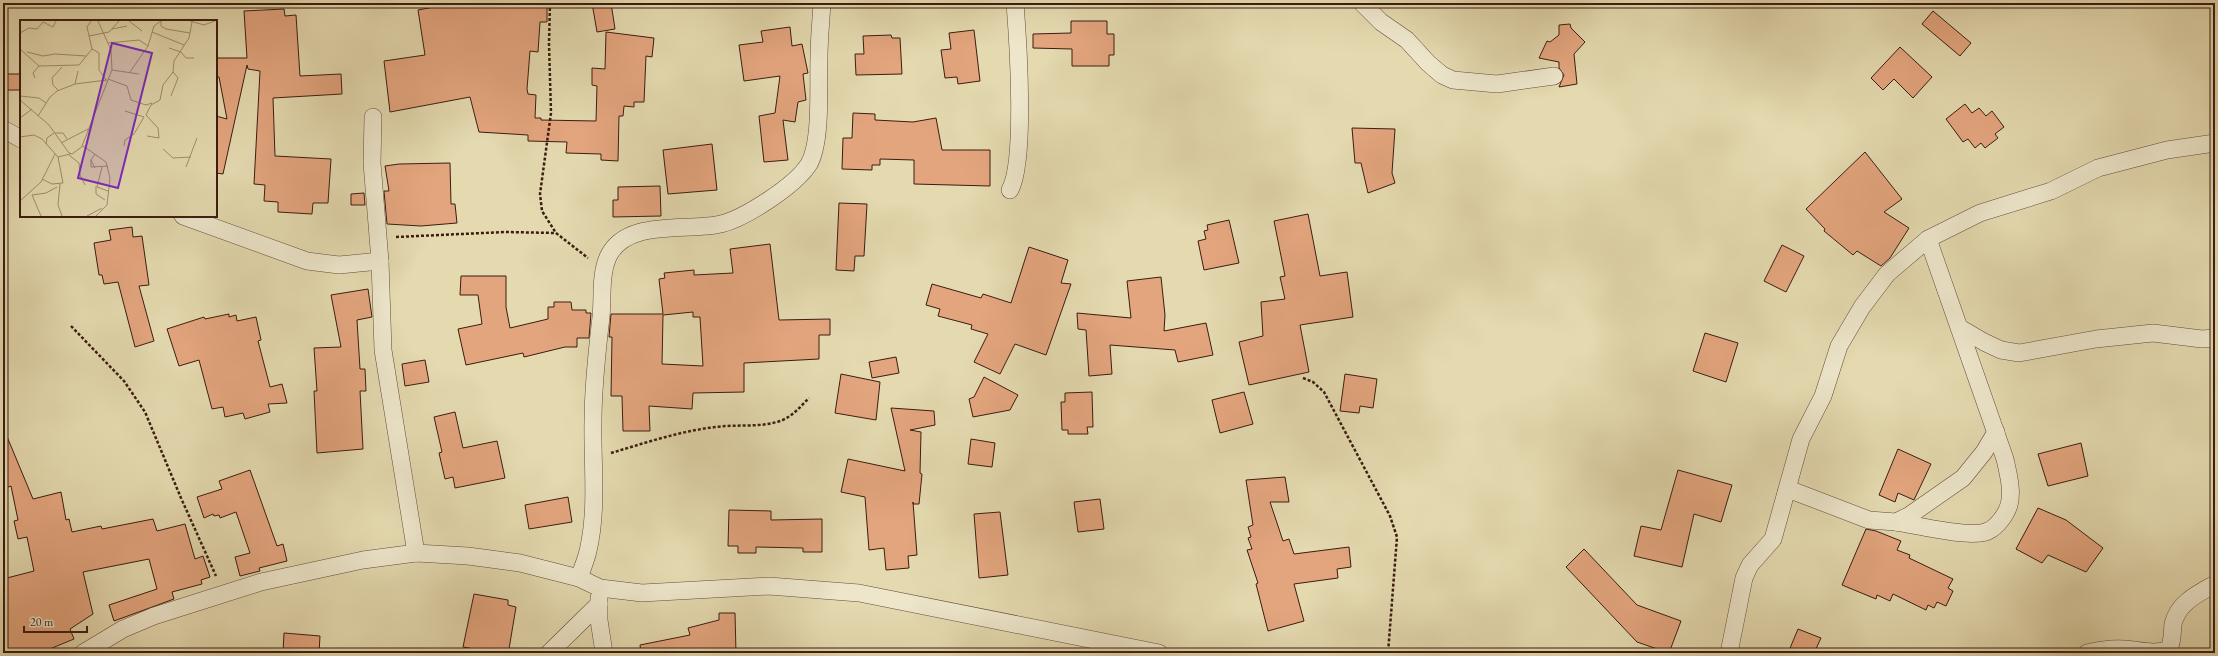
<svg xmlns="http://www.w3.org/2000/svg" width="2218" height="656" viewBox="0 0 2218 656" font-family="'EB Garamond',serif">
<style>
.building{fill:#e3a57e;stroke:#3b1c11;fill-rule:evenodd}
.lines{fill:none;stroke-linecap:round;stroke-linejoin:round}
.minor-casing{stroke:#654b38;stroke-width:18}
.path{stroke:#3b1c11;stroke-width:2.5;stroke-dasharray:3 2;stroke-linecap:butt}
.minor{stroke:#ede6cb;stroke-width:17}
.inset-road{fill:none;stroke:#a08d70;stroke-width:1}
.view{fill:#7b2cbf;fill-opacity:0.15;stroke:#7b2cbf;stroke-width:2}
.inset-edge{fill:none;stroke:#3b1c11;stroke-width:2}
</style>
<rect width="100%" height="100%" fill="#e4d9af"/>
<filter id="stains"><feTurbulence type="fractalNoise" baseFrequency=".005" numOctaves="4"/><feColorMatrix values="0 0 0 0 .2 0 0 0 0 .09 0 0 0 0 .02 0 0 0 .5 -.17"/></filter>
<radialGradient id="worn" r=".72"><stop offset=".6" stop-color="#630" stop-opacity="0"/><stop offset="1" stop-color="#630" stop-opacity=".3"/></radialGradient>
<g class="building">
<polygon points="455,3 547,3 547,22 540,22 538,52 530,51 527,89 528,94 536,95 535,118 541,118 541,120 596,121 597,86 592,85 592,68 605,69 606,32 654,38 652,57 646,56 644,102 634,102 634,107 624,106 623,116 619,116 618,161 601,160 601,154 566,153 567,142 528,141 528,135 479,132 470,97 390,112 384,61 425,55 418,10"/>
<polygon points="592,3 611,3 615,29 597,32"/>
<polygon points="284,9 285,16 296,15 300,76 341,74 342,94 273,98 275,156 331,159 328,203 313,203 312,214 278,212 278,202 264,201 265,185 254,184 260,71 248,69 247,65 223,174 216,173 216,116 227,119 219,77 216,77 216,58 247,58 244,11"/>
<polygon points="1933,11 1971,43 1960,56 1922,24"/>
<polygon points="1071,21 1107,21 1107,34 1114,34 1114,55 1109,55 1109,66 1072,66 1072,49 1033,48 1033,34 1071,33"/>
<polygon points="1570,24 1571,28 1585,42 1574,54 1577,84 1559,87 1564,75 1559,68 1559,62 1539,58 1547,41 1550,42 1559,35 1559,25"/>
<polygon points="790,27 792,46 802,44 808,73 803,74 806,100 798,102 795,122 783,120 788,160 764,162 759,116 775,113 780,76 744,81 739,45 763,42 761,31"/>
<polygon points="974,30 980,81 958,84 957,77 945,78 941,50 951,49 949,33"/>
<polygon points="891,35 892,38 900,38 902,74 856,75 855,54 864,54 863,36"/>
<polygon points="1900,47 1932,77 1913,98 1894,79 1883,90 1871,78"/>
<rect x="3" y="74" width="18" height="16"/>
<polygon points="1965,104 1972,113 1979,108 1986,116 1992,111 2004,127 1995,134 1998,138 1985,148 1981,143 1975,148 1968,139 1963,142 1946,119"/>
<polygon points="853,113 875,114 875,120 913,122 936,118 942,150 990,150 990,186 914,184 914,160 880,159 880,165 872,165 872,170 842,169 843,138 852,138"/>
<polygon points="1352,128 1395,129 1392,173 1395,183 1368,193 1361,163 1355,163"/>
<polygon points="712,144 717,190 668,194 663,150"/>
<polygon points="1865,152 1902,199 1884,212 1909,228 1890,258 1881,266 1857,251 1853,255 1824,231 1825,229 1806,209"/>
<polygon points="450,163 451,204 455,204 457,223 421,226 387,224 384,191 389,191 385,166 399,164"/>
<polygon points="660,186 661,216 613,217 613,200 618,200 618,187"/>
<polygon points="364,193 365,205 351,205 351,194"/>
<polygon points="839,203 867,204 864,256 855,256 854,271 836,270"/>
<polygon points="1308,214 1320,276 1347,272 1353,317 1300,325 1309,372 1249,385 1239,342 1263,336 1261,302 1285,299 1280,277 1285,276 1274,221"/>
<polygon points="1229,220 1239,263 1204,270 1198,241 1206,239 1204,231 1208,230 1207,225"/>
<polygon points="132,227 133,237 142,236 149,285 139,286 154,341 135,347 118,282 104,284 102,275 99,275 94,243 111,240 109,230"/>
<path d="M770,244L779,320L830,319V335H819V359L744,363V392L693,393L692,409L649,406L650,431H623L622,396H611L612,337H609L611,314H663L659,279L665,278L664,273L694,270V275L733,273L730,249ZM693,312V317H700L703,366L662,364L663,315Z"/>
<polygon points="1782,245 1804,256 1786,292 1764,281"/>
<polygon points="1029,247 1068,260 1061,283 1071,284 1046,355 1015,344 1000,374 974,362 988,334 971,329 972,325 938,316 940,309 926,305 932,284 981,298 983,294 1011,303"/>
<polygon points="461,276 506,276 506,307 510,328 548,319 548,307 554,307 554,302 571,302 572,310 586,310 586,313 591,313 589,338 577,338 577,347 565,347 524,357 523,353 466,365 458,329 482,324 478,295 460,295"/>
<polygon points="1161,277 1165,315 1164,331 1206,323 1213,355 1178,362 1175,350 1110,345 1112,374 1089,376 1086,330 1078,329 1077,313 1131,318 1127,281"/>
<polygon points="368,289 372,317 357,320 360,369 365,369 366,391 360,391 363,449 317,453 314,391 317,391 314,348 341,347 331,295"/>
<polygon points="229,314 229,317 236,315 237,321 256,317 261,340 258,341 270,387 282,384 287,403 268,404 270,412 245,419 243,413 225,417 223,407 212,409 199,360 179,366 167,329 204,317 205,319"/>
<polygon points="1705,333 1738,343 1726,382 1693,371"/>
<polygon points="896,357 899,373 872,378 869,362"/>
<polygon points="425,360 429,382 405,386 402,364"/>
<polygon points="841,374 880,382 876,420 835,413"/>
<polygon points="1345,374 1377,379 1373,408 1360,406 1359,413 1340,411"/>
<polygon points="984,377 1018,395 1010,410 973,417 969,399 974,397"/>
<polygon points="1092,392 1093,427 1087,427 1088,434 1068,434 1068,430 1062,430 1061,402 1065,402 1065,393"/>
<polygon points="1244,392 1253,424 1220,433 1212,400"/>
<polygon points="891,408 934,411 935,425 910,430 921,432 920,473 922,474 919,504 913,504 913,502 917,555 908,556 909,568 886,570 884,548 869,550 865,497 841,492 848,459 905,471"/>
<polygon points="455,412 463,448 497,441 505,478 455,488 453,477 445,479 439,453 442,452 434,417"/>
<polygon points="3,427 33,499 61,492 66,520 69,519 72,532 101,526 102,529 153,519 157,531 185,524 195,559 203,556 210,577 201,580 202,584 172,592 174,599 114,621 109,605 157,589 149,559 83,572 93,614 70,629 74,639 40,653 6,653 3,645 3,579 34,571 27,537 18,539 14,521 18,520 11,486 3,489"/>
<polygon points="971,439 995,443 992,467 968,464"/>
<polygon points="2081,443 2088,476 2048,486 2038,454"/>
<polygon points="1898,449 1931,464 1914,500 1898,493 1895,502 1879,495"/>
<polygon points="250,470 277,546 283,544 287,561 259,568 260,571 240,576 235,557 250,553 236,512 220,518 219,515 214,516 213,514 204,518 197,497 222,489 219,481"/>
<polygon points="1678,470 1732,485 1721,522 1694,514 1682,567 1634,556 1641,526 1661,530"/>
<polygon points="1285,477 1289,502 1270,502 1283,541 1289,539 1294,554 1349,547 1351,567 1337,569 1338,578 1294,584 1304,621 1268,631 1256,584 1258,583 1247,550 1252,549 1248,538 1251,537 1248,527 1253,525 1246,480"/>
<polygon points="568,497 572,522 529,529 525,505"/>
<polygon points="1100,499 1104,529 1078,532 1074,502"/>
<polygon points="2038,508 2066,520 2103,548 2086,572 2048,555 2042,563 2016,549"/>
<polygon points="729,510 771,511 771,520 822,519 822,552 803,552 803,548 756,547 756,553 738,553 738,546 728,546"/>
<polygon points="1000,512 1008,575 979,578 974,514"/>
<polygon points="1866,529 1876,531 1901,541 1897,550 1910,555 1909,558 1953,579 1948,588 1953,591 1946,606 1937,602 1934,608 1928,605 1926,610 1893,594 1890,601 1877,595 1876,599 1842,585"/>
<polygon points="1584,549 1637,605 1681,621 1669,653 1637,642 1566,567"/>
<polygon points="474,594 508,600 508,605 516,607 509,649 497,653 463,647"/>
<polygon points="719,613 735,613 736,653 641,653 640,645 690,635 688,628 719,620"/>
<polygon points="1798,629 1821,638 1814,653 1788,653"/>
<polygon points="284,633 320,636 319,653 283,652"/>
</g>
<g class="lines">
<defs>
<g id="minor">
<polyline points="1362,3 1381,22 1407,40 1428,63 1442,75 1453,80 1497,84 1554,76"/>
<polyline points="373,117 372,163 380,261 383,350 416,553"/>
<polyline points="3,129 21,139"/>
<path d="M1010,190C1026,161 1018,41 1015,3"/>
<polyline points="183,216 307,261 339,265 380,261"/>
<polyline points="1960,328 1984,342 2001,350 2019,353 2096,339 2153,333 2202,339 2215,338"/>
<polyline points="1788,489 1869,520 1896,522 1910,515 1963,478 1984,452 1996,432"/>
<path d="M1896,522C1916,525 1971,539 1988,531C1997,527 2006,515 2009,505C2013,491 2008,473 2005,459L1928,239"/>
<path d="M579,578C582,569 586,560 588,551C598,509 592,463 593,421C593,386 597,351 601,317C603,297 600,275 608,257C626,218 687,232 721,224C745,218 795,186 809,164C822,141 818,85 819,57C819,39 821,21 822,3"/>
<polyline points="599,598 599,620 604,653"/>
<polyline points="83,653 123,629 154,616 261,582 363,560 416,553 468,556 520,563 579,578 600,588 642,593 769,586 859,593 1159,653"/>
<polyline points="549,653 599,604"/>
<polyline points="1729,653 1744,578 1750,565 1773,539 1801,439 1823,396 1839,346 1862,307 1887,274 1928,239 1980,213 2051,191 2098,168 2167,150 2215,143"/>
<path d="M2087,653C2099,650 2113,648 2125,649C2140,650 2155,655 2169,649C2173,640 2172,633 2173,624C2178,603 2197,594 2215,584"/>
</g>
</defs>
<use href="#minor" class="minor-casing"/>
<g class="path">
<polyline points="550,3 549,44 551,113 540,194 542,211 556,233 588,258"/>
<polyline points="396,237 505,232 556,233"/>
<polyline points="71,326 124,381 145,412 181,498 216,576"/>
<polyline points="1303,378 1313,382 1324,392 1390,516 1397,537 1388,653"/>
<path d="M611,453C645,443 680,431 716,427C737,424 760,428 780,421C792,417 800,407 809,398"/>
</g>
<use href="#minor" class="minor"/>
</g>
<g transform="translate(20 20)">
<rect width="197" height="197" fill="#e4d9af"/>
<path class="inset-road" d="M109,1L122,11M141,1V6L146,9L170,13M170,1L184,5L195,1M92,9L107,6M132,12L164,25M0,13L9,8L17,9L23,2L33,7L36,1M69,16L89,12L99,1M88,23L119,20L128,26M149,28L161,32M0,29L19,46L59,45L72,29L67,7L71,1M72,29L79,33V50L86,60M7,32L23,36L35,34L66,36M161,32L166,38H174M92,50L119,54M110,52L128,26L134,6L141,1M15,58L13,53L19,46M88,59L107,66L111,80L126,85L132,83M55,64L58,51M39,71L33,65L32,58L42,47M0,76L19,78L26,83M151,76L158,58L153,52M0,80L29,105L49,133L52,134L63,126L86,142L90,158L87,185L76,196M105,91L124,97M18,96L30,77L37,71L55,64L87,60M0,98L12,89M35,113H43L47,119M127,116L139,118L138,108L126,95L131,85L140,80L143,65L153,52L154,41L169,18L172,2M0,117L14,115L22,119L38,137L50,134M41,123L68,109M26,124L27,118L34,113M62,126L92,50L91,30L78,1M104,126L105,120L114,114L124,97M143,129L153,138L171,137M75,134L71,140L75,148M49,135L59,143L60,155L65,165M71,140V147L88,146M82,147L77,167L88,171M166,147L177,118M22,159L32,164L43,163L38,137M40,164L38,185L42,196M76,166V174L85,180M0,181L21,162L35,134M21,196L12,175L26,173L37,167M67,196L82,188"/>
<path class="view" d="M92,23L132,33L98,168L58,158Z"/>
<rect width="197" height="197" class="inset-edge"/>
</g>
<rect width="2218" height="656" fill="none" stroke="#e4d9af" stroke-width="16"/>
<rect x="4" y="4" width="2210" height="648" fill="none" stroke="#3b1c11" stroke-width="2"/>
<rect x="8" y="8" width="2202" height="640" fill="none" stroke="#3b1c11"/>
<path d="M24 626v6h63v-6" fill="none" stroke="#3b1c11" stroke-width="2"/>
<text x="30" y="626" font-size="12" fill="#3b1c11" stroke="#ede6cb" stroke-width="3" paint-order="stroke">20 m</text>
<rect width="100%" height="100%" filter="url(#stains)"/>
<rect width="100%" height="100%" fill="url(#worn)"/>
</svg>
